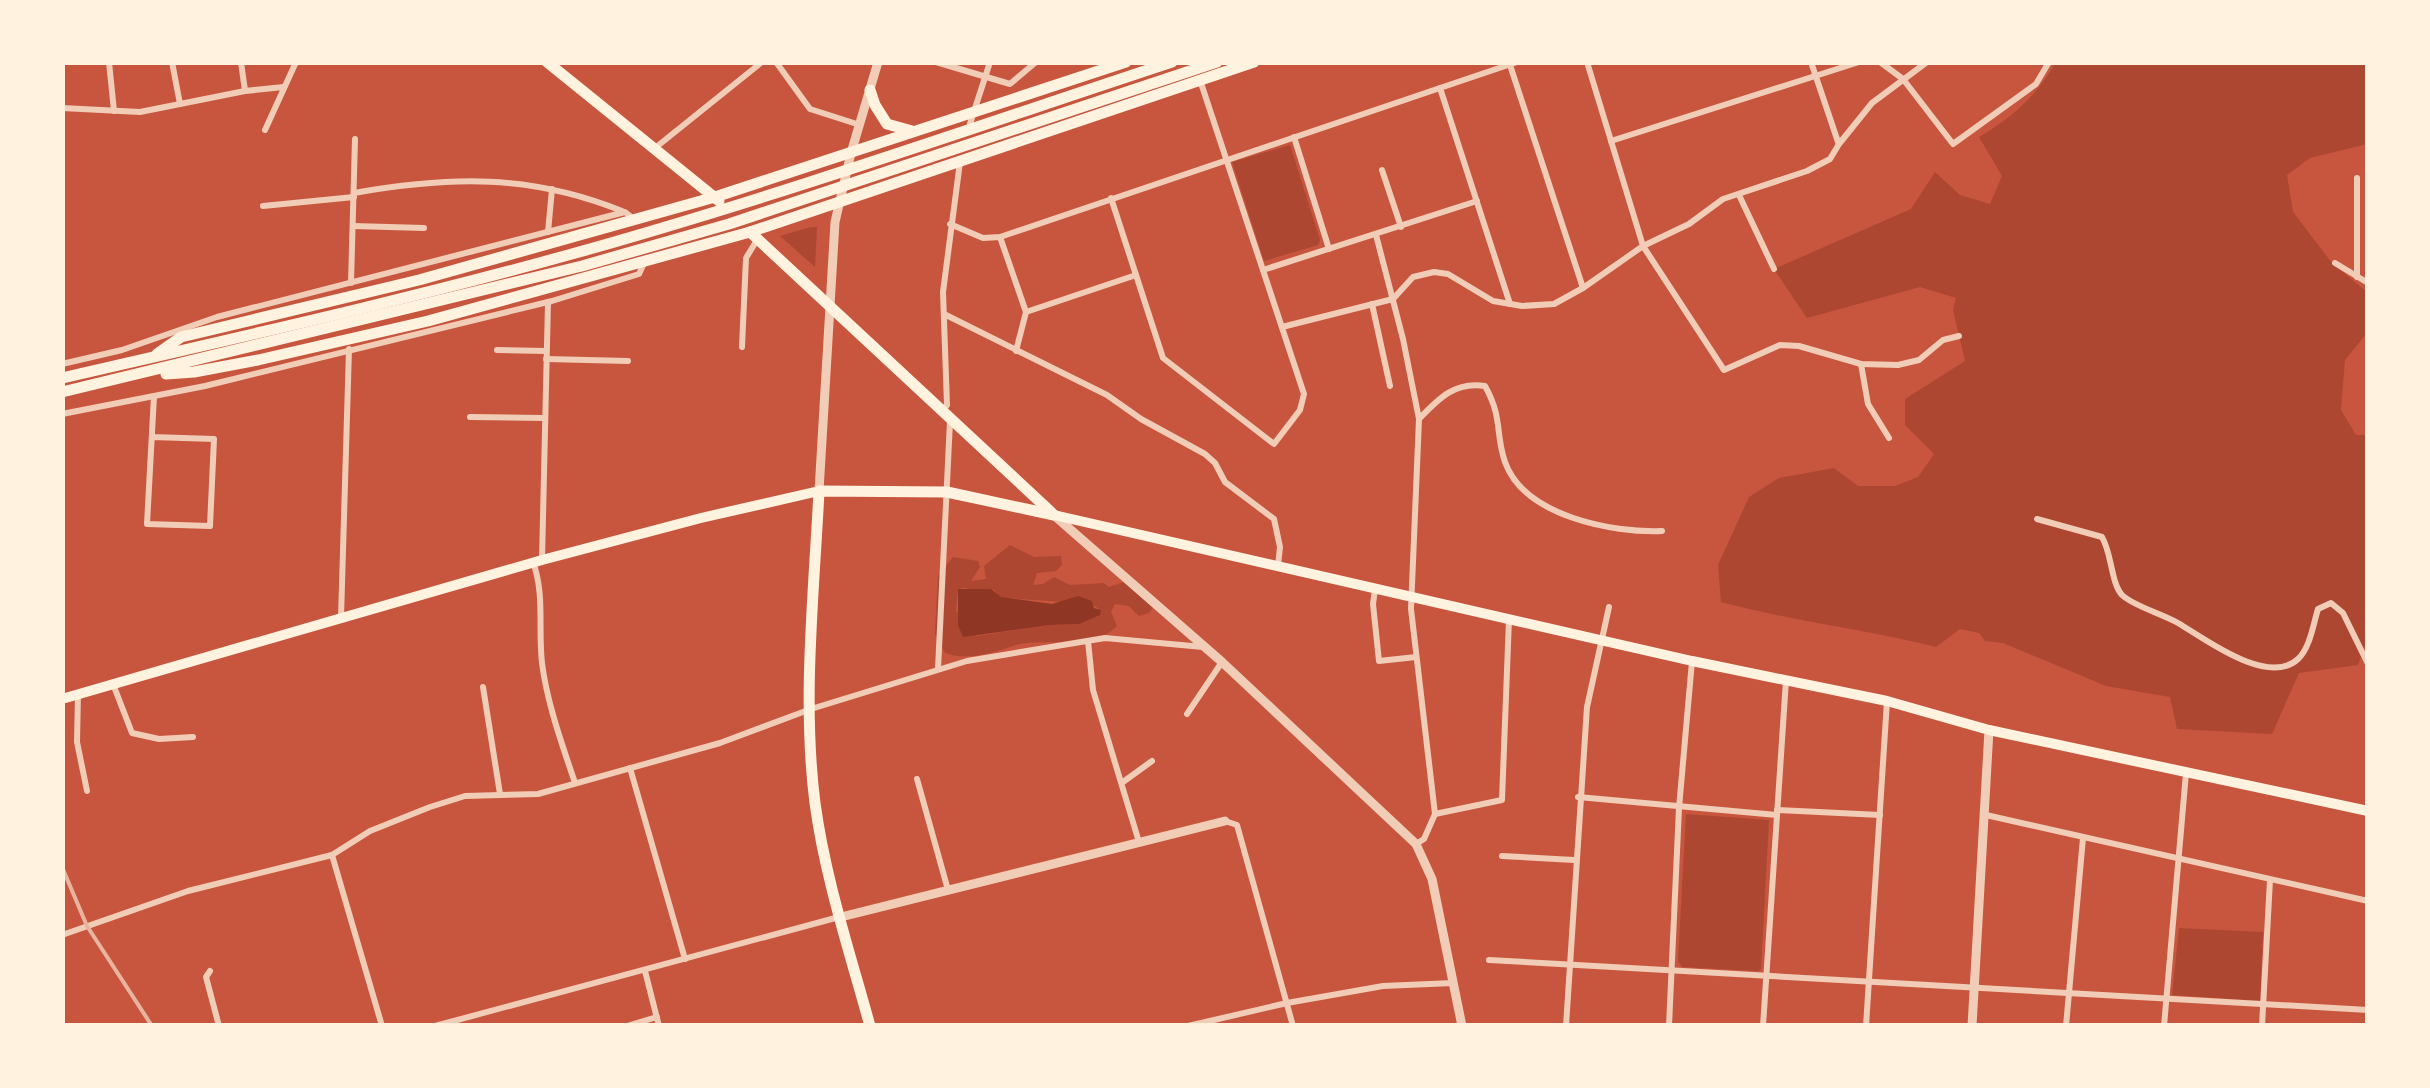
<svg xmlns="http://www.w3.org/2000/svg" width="2430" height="1088" viewBox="0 0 2430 1088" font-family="'Asap Condensed',sans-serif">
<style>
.green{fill:#ae4732;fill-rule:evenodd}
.water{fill:#8f3625}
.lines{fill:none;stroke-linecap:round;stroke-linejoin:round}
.minor{stroke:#f1ccb7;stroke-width:6}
.tertiary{stroke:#f1ccb7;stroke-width:9}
.secondary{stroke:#fff3e0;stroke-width:10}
.primary{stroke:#fff3e0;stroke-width:11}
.trunk{stroke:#fff3e0;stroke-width:11}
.rail{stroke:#e9b49f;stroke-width:4}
</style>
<rect width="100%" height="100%" fill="#c8553d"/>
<g class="green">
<path d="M2055,63H2367V144L2310,158L2287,175L2293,212L2332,263L2367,292V333L2345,360L2341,410L2356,435H2367V639L2358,665L2299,673L2272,734L2177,729L2170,697L2106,686L2003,643L1985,641L1979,633L1960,629L1936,647C1865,629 1792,621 1721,602L1718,565L1749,497L1779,478L1834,468L1858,486H1895L1918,477L1934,454L1905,425V399L1965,361L1953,310L1956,298L1920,287L1807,318L1774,269L1911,209L1935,172L1960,195L1990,204L2002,176L1979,137C2012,117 2037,96 2055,63Z"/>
<polygon points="1290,145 1320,240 1318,245 1264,261 1232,162"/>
<polygon points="811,227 817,227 815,267 780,236"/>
<path d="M1010,545L1034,557L1061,556L1062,565L1056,571L1037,573L1033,585L1043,584L1054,577L1070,585L1104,583L1109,587L1124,582L1153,607L1149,613L1139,616L1129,606L1115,604L1111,612L1117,626C1091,652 1041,636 1013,646C993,653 966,661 945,653L935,634L938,576L953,557L978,561L980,567L971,581L986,579L984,566ZM965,588L975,591L994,590L999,597L1007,598L1092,604L1099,609L1079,624L1050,625L977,636L956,611L958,589Z"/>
<polygon points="1686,814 1769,820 1761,969 1758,971 1682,967 1678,961"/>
<polygon points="2179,928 2263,932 2260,1001 2172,995"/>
</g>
<polygon class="water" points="958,589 991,589 1001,597 1052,604 1078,596 1092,601 1094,608 1101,610 1100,615 1079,624 1050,625 963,637 958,625"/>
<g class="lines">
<g class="minor">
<polyline points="109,62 114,111"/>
<polyline points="172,62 180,104"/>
<polyline points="241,62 245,91"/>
<polyline points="776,62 810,109 860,125"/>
<polyline points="936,62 1010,84 1036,62"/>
<polyline points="1587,62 1643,246 1724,370 1780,345 1799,346 1861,364 1898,365 1919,360 1943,340 1959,336"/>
<polyline points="1811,62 1838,142"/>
<polyline points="1880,62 1903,79 1953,144 2036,84 2049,62"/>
<polyline points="1510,65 1583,288"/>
<polyline points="62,108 140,112 245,91 284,87"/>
<polyline points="265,130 296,62"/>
<polyline points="968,130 990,62"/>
<polyline points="1294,137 1329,249"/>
<polyline points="1611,141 1859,62"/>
<polyline points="655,148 762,62"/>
<polyline points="1382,170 1401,227"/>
<polyline points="2357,178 2357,277"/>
<path d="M354,193C451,176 530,174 622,211"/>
<polyline points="1739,195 1774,269"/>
<polyline points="1111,198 1163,358 1274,444 1300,410 1304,394 1200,80"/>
<polyline points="263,206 354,197"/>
<polyline points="950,224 983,238 1000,237 1440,88"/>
<polyline points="353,226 424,228"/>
<polyline points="548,232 552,189"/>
<polyline points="1376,235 1403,339 1419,419 1411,609 1435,814 1424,839 1416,844"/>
<polyline points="1000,237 1026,312 1016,351"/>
<polyline points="2335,263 2368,283"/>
<polyline points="1263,270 1477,201"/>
<polyline points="351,283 355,139"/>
<polyline points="1372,304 1390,386"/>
<polyline points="1510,304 1440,88 1517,62"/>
<polyline points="1026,312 1136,275"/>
<polyline points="944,314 1107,395 1141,419 1205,454 1215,463 1225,482 1274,519 1280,547 1278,566"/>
<polyline points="1282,327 1393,299 1413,277 1434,272 1448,274 1493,301 1522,306 1554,304 1583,288 1643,246 1689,224 1723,199 1807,171 1830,159 1839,144 1872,103 1927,62"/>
<polyline points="742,347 746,258 757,240"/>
<polyline points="497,350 546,351"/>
<polyline points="546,359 628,361"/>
<polyline points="62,364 122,350 217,317 625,212 634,219"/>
<polyline points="1861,364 1868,404 1889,438"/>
<polyline points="942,411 947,405 943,292 960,162"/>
<polyline points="62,414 205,386 552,301 639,274 645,261"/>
<polyline points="470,417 544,418"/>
<path d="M1420,418C1439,398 1456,381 1485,386C1503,418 1495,433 1505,462C1524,516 1612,533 1662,531"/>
<polyline points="152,437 214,439 210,526 147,524 154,396"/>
<path d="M2037,519L2102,537C2112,554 2111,583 2122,595C2133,606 2163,614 2178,623C2205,639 2268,687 2298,659C2310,648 2313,625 2318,609L2331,603L2343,613L2368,664"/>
<polyline points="542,560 548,302"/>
<path d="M533,562C545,595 538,628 542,663C547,703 562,744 575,783"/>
<polyline points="1375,589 1373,604 1379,661 1416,657"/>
<polyline points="341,618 349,349"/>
<polyline points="1088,641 1093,690 1139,842"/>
<polyline points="938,669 950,421"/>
<polyline points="113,684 132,733 159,739 193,737"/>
<polyline points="483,687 500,794"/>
<polyline points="78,694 77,742 87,791"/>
<polyline points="1187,714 1222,662"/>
<polyline points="630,768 685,959"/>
<polyline points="917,779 948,890"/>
<polyline points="1123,782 1152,761"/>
<polyline points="1578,797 1777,815"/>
<polyline points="1777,810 1880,815"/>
<polyline points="1435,814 1502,800 1509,619"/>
<polyline points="1986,815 2368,901"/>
<polyline points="1225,821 1237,825 1293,1026"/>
<polyline points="332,855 382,1026"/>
<polyline points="1502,856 1574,860"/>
<polyline points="62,935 188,891 332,855 370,831 430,807 465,796 538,794 720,743 811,709 967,661 1105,638 1203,647"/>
<polyline points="1489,960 2368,1010"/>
<polyline points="210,971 206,977 219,1026"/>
<polyline points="645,971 659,1026"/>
<polyline points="435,1026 839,917"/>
<polyline points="627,1026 657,1017"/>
<polyline points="1188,1026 1287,1003 1383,986 1453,983"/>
<polyline points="1566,1026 1587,707 1609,607"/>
<polyline points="1669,1026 1679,808 1692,661"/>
<polyline points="1763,1026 1786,680"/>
<polyline points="1866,1026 1887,701"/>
<polyline points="2066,1026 2083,838"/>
<polyline points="2164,1026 2186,773"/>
<polyline points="2262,1026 2270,880"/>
</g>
<g class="tertiary">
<polyline points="819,491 835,222 851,153 878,62"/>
<polyline points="1056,517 1222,662 1416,844 1432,879 1462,1026"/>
<polyline points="841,917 1225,821"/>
<polyline points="1972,1026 1989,730"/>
</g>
<g class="secondary">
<polyline points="1054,515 1692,661 1887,701 1989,730 2368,811"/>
<polyline points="62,699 542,560 701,518 819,491"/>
</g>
<g class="primary">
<polyline points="750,232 1051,512"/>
<path d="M870,1026C850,953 825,878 815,803C802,701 814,593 819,491L947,492L1054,515"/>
</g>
<g class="trunk">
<polyline points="547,62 719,201"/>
<polyline points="870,90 875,105 887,124 912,131"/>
<polyline points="157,354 181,337 419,280 715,197 1126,62"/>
<polyline points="166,374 194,372 258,360 428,321 750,232 1254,62"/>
<path d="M62,378C235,338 408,300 579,252C779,196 975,127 1172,62"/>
<polyline points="62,392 582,266 729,224 1217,62"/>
</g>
<polyline class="rail" points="62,867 87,926 152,1026"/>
</g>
<rect width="2430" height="1088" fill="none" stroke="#fff3e0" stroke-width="130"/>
</svg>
